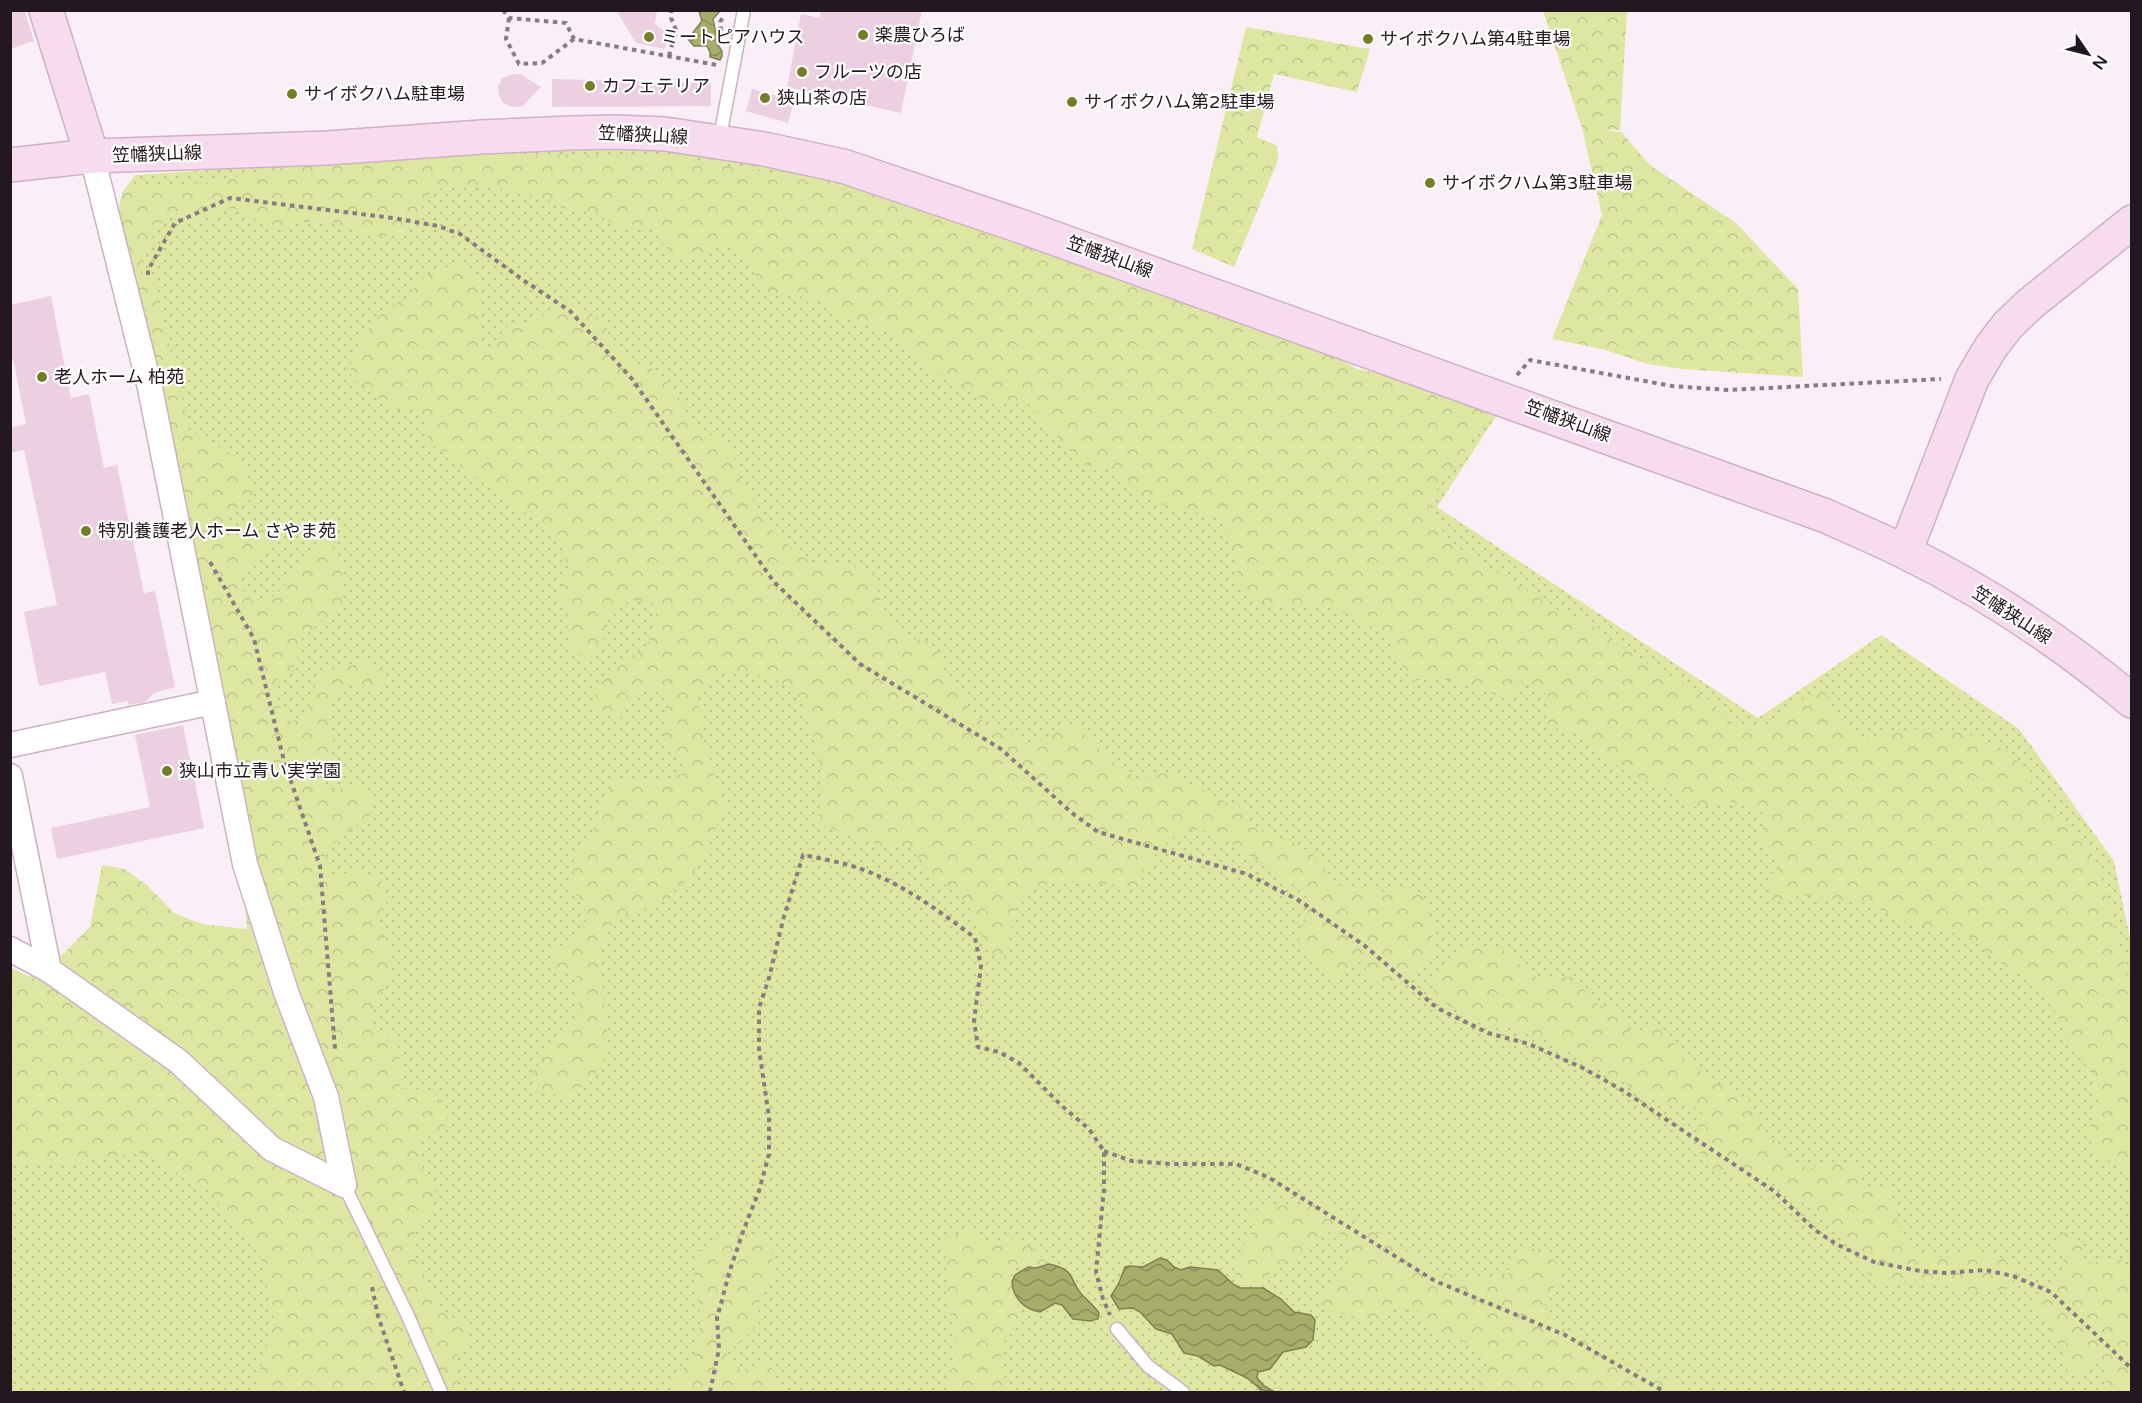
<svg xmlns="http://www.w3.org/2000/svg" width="2142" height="1403" viewBox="0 0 2142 1403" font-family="'Varela Round','Noto Sans JP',sans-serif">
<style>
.green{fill:url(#green-dots)}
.forest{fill:url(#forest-crowns)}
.water{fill:url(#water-waves);stroke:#7f8154;stroke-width:1.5}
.building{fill:#edcfe2}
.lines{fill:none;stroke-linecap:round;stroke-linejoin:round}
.lane-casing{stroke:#ceb1c4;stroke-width:15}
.street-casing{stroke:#ceb1c4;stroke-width:27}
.secondary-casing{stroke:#ceb1c4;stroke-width:36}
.path{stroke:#877c83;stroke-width:4;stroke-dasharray:4.5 4.5;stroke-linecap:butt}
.lane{stroke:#fff;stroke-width:12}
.street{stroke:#fff;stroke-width:24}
.secondary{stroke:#f7dcef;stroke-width:33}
.poi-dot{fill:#757d27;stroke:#fff;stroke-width:2}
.labels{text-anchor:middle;stroke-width:4.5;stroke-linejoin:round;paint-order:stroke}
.poi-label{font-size:18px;fill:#23181f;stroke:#fff;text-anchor:start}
.street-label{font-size:18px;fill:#23181f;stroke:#fff}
</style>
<defs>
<pattern id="green-dots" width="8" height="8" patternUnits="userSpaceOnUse" patternTransform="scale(1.5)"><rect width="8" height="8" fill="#dee7a2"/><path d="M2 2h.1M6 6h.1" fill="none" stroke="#bec58b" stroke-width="1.8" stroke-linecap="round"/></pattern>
<pattern id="forest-crowns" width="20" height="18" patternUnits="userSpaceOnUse" patternTransform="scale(1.5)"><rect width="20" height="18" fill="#dee7a2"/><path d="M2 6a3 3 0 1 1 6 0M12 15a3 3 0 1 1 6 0" fill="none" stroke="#bec58b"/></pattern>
<pattern id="water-waves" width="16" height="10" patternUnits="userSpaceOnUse" patternTransform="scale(1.5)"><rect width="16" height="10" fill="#a7ae6a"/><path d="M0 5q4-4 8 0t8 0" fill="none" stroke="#888d57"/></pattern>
</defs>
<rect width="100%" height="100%" fill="#fbeff7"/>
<g class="green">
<polygon points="582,148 716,153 844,184 1242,331 1496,416 1437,507 1758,718 1881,635 2019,729 2114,861 2132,948 2131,1392 450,1392 300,996 122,193 135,175 449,154"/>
<polygon points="10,976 427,1392 11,1392"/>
</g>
<g class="forest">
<polygon points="1543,11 1627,11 1620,130 1600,129 1621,132 1650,165 1736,223 1798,289 1803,377 1682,369 1648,364 1602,349 1552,339 1602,215 1582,128"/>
<polygon points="1246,27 1370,49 1357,92 1274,74 1257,137 1277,146 1278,160 1234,267 1192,249"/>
<path d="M551,154L684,158L781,175L819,174L1308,341L1357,369L1392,376L1477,406L1488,413L1466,451L1428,501L1445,536L1465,553L1558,610L1582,618L1646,663L1678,679L1714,704L1731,723L1767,727L1810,694L1825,691L1831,712L1862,743L1893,732L1925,728L1966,733L2012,753L2034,788L2069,827L2098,864L2129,982L2131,987V1170L2098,1156L2087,1135L2098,1105L2094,1077L2071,1044L2048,997L2030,980L1997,961L1969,937L1896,919L1870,904L1802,895L1770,902L1768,878L1784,861L1766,854L1759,836L1768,815L1730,801L1694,807L1663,785L1629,775L1580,734L1548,726V695L1523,679L1507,698L1440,678L1411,681L1385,635L1357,617L1322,604L1292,608L1259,601L1238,580L1234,549L1219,517L1169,507L1142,495L1118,471L1081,464L1025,400L989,404L969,390L926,369L890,331L845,317L814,298L769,293C759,278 745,265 739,248L719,243L700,259H674L660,239L659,228L623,230L595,212L562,208L553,202L525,193L506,189L448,185L430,194L408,230C383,238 375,239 350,229C343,227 335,222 328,221C311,218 294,226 277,227C258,229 247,204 226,209C220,210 205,219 196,222L172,211L156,228L140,272L158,289C164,337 181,383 189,431L230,453L244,469L254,497L225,517L241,529L259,528L274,538L261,552L245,566L238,583L245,594L263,605L282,589L307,555L328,540L341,560L343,608L320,622L302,639L295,666L274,682L281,711L291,723L308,709L318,677L336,668L364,660L387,676L385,690L359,687L344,683L330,704L329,730L335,747L319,775L329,792L354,785L372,801L369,819L355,826L326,850L330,874L358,872L380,876L387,901L379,922L387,944L391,966L384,988L374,1006L371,1028L396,1038L403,1071L400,1088L432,1090L449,1112L446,1125L418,1143L424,1173L436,1188L430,1212L413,1235V1255L443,1310L468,1329L470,1341L457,1353V1385L453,1392H257L255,1389L274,1320L259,1250L206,1188L139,1153L71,1163H11L10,967L30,977L62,955L90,927L102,865L125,869L148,886L174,913L202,924L247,929L244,893L123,237C120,214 114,201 130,183L168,187L226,179L277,167H299L348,159L443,155L476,158H515Z"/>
<path d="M461,263L482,279L478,336L489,352L506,327L531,324L552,308L568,302L586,314L604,320L612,347L630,361L650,367L677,392L688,422L732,447L743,489L756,504L768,528L812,564L854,567L873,573C880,604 884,616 907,639L928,640L940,656L946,677L965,693L969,710L990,727L1012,735L1025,744L1048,739L1057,729L1077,726C1095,747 1114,764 1138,779L1166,773L1186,781L1220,800L1246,810L1252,827L1301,846L1320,861L1335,884L1380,892L1406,886L1423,897L1433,925L1432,950L1424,965L1393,987L1372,980L1361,961L1333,977L1314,961L1299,941L1301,926L1308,917V898C1292,881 1276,873 1256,860C1237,848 1202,819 1177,834C1172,837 1167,843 1163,847C1148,861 1143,869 1137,889L1117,885L1065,881L1039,887L1019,894L1003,960L987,950L974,915L956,890L937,881L911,847L885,846L854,838L817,822C818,812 822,801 822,790C823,769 809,704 793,690C773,674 746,673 723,669L698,699L705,749L725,806L711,841L691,877L657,905L615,918L602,945L600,963L609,1051L591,1080L566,1098L535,1089L533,1072L560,1038L579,1020L577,972L554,970V950L577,936L588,916L572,885L574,859L591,835L602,802L612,778H630L658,783L685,773L681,756L664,740L666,700L652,688L628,699L623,717L597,715L595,692C600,685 606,675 613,670C643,647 658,647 656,604L633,600L609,610L606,636L586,659L569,643L565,605L557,594L569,571L560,543L543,523L517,508L489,486L465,472L453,455L428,444L427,423L417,410H398L380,400L351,376V359L361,338L381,314L394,304L406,303C421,272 429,273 461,263Z"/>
<path d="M1473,945L1498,947L1541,981L1559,976L1578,978C1589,1000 1593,1005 1618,1011L1631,1034L1654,1025L1671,1037L1680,1056L1709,1078L1748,1100L1756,1111L1762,1130L1780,1145L1794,1161L1810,1169C1824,1164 1843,1157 1856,1169C1860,1172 1862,1181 1865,1186L1888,1189L1897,1210V1223L1915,1255L1941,1257L1974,1248L1986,1255L2012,1261L2019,1274L2006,1289L1985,1292L1907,1280L1891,1288L1865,1272L1853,1245L1823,1217L1798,1199L1787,1188L1766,1177L1743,1184L1730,1172L1715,1171L1699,1153L1698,1128L1702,1111L1687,1103H1665L1639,1093L1619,1079L1587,1063L1558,1045L1510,1027L1483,1025L1436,998L1431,978Z"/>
<path d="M1318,1199L1403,1248L1423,1264L1439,1271L1468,1279L1507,1276L1514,1254L1530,1247L1562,1265L1558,1284L1545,1296L1546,1316L1562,1328L1589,1340L1627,1364L1665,1379L1692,1392H1471L1475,1389L1490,1367C1474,1345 1467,1337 1438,1338L1420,1312L1398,1307L1365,1320L1324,1309L1319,1298L1350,1259L1351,1243L1337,1231L1321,1234L1302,1257C1285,1260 1273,1265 1265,1282L1248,1283L1238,1281L1233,1266L1253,1230L1250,1215L1265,1203C1284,1208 1299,1206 1318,1199Z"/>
<polygon points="2067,1228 2082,1246 2082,1264 2121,1259 2131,1282 2131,1392 2106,1392 2107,1371 2095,1360 2084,1372 2066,1372 2066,1355 2052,1336 2048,1316 2030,1306 2034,1296 2059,1282 2064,1260 2056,1245"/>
<path d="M968,1231L988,1245C1019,1231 1025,1241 1048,1263L1018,1266L1008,1279L1014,1299L1021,1310L1017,1327L1004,1342L998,1365L1013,1392H949L947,1388L958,1346L948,1303L947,1266L943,1238Z"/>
<polygon points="753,1234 771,1244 773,1276 758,1305 759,1324 726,1355 741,1370 769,1363 784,1392 672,1392 675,1376 694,1360 701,1320 694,1280 696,1254 720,1235"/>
</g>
<g class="water">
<polygon points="699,11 720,11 713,19 718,45 722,51 722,56 720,60 710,57 710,52 707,46 694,46 688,39 702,21"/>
<polygon points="1160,1258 1167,1260 1174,1267 1181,1270 1190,1267 1218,1270 1233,1284 1240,1288 1263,1288 1281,1299 1294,1312 1311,1315 1315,1320 1313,1340 1306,1347 1283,1352 1270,1369 1258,1372 1257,1378 1264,1386 1275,1392 1262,1392 1258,1387 1247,1378 1220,1365 1214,1366 1198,1356 1184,1353 1172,1334 1156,1329 1140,1312 1133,1308 1119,1309 1111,1296 1119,1283 1125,1267 1130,1266 1143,1267"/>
<path d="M1049,1264C1077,1270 1068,1279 1082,1295C1088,1301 1094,1306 1099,1313L1098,1319L1090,1321L1073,1319L1062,1305L1055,1303L1040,1312C1024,1309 1013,1298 1012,1282L1015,1275L1028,1267L1036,1268Z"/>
</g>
<g class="building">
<polygon points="10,10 24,10 34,41 10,49"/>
<polygon points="616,10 657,10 655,24 669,35 665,49 636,43"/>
<polygon points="821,10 922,10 901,113 787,87 801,14 820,18"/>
<polygon points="513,74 520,74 541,87 523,106 511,107 503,103 499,95 498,87 502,78"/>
<polygon points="552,79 711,83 711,106 552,107"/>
<polygon points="752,89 794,101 788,123 746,111"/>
<polygon points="51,296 71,398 89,394 104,468 117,465 144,593 155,591 175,687 154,693 145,702 129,705 128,701 112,704 105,672 39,686 24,612 57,605 24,450 10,453 10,428 26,424 13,359 10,359 10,305"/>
<polygon points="183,725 204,828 57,859 51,828 150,807 135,735"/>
</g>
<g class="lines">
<defs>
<g id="lane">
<polyline points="719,142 744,10"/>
<polyline points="344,1185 407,1314 441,1392"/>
<polyline points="1117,1329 1148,1366 1183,1392"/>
</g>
<g id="street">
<polyline points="92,156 150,388 245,864 286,992 326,1097 344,1185"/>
<polyline points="10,745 213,702"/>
<polyline points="10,776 49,970"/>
<polyline points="10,949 49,970 178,1061 272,1149 344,1185"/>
</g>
<g id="secondary">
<polyline points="46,10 92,156"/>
<path d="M10,165L92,156L327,148L482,137L571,133L615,132L665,134L764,149L843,166L1023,227L1826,516C1852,528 1879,539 1905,552C1986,592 2063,643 2132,701"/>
<polyline points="1905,552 1972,379 1991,347 2008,325 2030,304 2132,222"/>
</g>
</defs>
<use href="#lane" class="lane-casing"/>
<use href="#street" class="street-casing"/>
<use href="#secondary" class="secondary-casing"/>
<g class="path">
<polyline points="503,10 509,18 566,23 574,39 717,65"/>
<polyline points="509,18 506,39 519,64 542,63 574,39"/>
<polyline points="721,31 720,22 724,16"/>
<polyline points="669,56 676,30 671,18 671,10"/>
<polyline points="148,275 148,270 175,223 230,198 393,218 438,226 460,234 523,280 570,311 632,379 774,582 860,664 1001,749 1072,813 1098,832 1247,874 1300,901 1365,946 1437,1008 1488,1033 1529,1044 1583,1068 1622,1090 1774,1191 1815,1230 1836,1244 1874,1262 1920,1271 1946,1273 1985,1270 2013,1276 2051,1292 2132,1369"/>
<polyline points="1517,375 1530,360 1672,386 1728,390 1941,379"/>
<polyline points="210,562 254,639 284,761 320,866 335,1049"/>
<polyline points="1104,1151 1132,1161 1171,1164 1236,1164 1268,1177 1435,1281 1565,1335 1665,1392"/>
<polyline points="372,1287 378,1316 404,1392"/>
<path d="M710,1392L719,1349L717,1318L730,1270L744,1229L759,1191L769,1154V1117L759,1049V1008L769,978L783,920L803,855C818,858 834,861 849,865C896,879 937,909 975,938L981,966L974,1021L978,1047L999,1052L1019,1063L1062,1106L1089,1129L1104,1151V1189L1096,1272L1103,1299L1110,1315"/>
</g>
<use href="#lane" class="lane"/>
<use href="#street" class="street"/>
<use href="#secondary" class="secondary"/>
</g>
<g class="poi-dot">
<circle cx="863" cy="35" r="6"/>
<circle cx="649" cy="37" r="6"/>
<circle cx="1368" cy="39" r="6"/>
<circle cx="802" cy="72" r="6"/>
<circle cx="590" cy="86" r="6"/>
<circle cx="292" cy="94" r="6"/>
<circle cx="765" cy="98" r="6"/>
<circle cx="1072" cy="102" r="6"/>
<circle cx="1430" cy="183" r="6"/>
<circle cx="42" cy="377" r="6"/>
<circle cx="86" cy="531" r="6"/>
<circle cx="167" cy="771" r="6"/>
</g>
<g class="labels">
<g class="poi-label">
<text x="875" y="41">楽農ひろば</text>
<text x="661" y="43">ミートピアハウス</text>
<text x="1380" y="45">サイボクハム第4駐車場</text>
<text x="814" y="78">フルーツの店</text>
<text x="602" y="92">カフェテリア</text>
<text x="304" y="100">サイボクハム駐車場</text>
<text x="777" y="104">狭山茶の店</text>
<text x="1084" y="108">サイボクハム第2駐車場</text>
<text x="1442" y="189">サイボクハム第3駐車場</text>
<text x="54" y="383">老人ホーム 柏苑</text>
<text x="98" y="537">特別養護老人ホーム さやま苑</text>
<text x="179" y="777">狭山市立青い実学園</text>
</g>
<g class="street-label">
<text transform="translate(643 135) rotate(3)" y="6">笠幡狭山線</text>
<text transform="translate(157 154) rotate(-2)" y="6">笠幡狭山線</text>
<text transform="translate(1110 257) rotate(20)" y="6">笠幡狭山線</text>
<text transform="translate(1568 421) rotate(20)" y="6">笠幡狭山線</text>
<text transform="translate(2012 615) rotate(33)" y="6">笠幡狭山線</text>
</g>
</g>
<rect width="2142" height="1403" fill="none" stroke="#23181f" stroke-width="24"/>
<g transform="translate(2088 54) rotate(125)" stroke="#ffffff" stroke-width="4.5" paint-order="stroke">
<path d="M0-4.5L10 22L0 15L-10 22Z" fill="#23181f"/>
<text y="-9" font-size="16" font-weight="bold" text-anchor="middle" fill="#23181f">N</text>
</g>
</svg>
